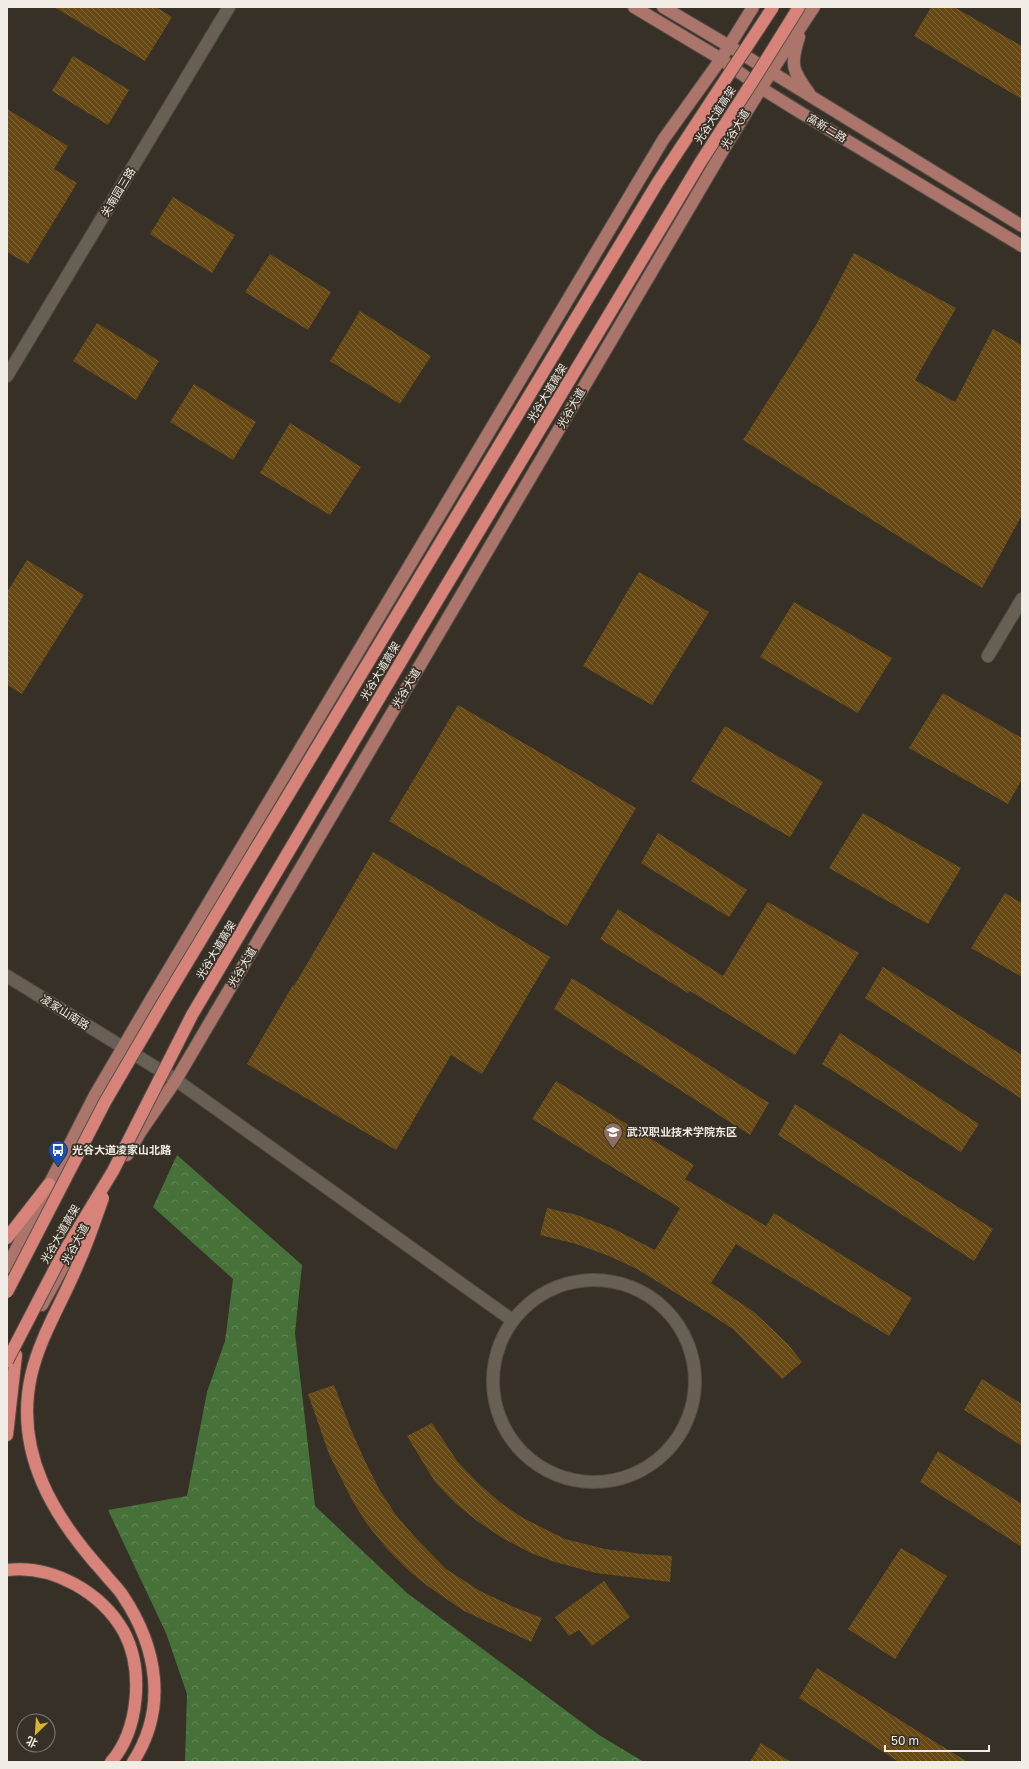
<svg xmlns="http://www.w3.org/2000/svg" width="1029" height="1769" viewBox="0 0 1029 1769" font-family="'Golos Text','Noto Sans SC',sans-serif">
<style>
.forest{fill:url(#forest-crowns)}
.building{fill:url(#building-back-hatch)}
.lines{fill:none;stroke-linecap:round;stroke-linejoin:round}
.minor-casing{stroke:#564f46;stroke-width:14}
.major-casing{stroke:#564f46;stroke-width:14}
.highway-casing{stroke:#564f46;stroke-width:14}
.minor{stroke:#696055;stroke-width:12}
.major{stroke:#ac756b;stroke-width:12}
.highway{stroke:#d8837a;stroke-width:12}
.highway-bridge-casing{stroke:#564f46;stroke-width:14;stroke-linecap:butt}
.highway-bridge{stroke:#d8837a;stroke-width:12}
.labels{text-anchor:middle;stroke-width:3.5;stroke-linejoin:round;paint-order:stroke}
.street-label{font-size:11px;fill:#f1ece5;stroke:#373026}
.poi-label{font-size:11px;font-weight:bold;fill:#f1ece5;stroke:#373026;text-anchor:start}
</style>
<defs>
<pattern id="forest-crowns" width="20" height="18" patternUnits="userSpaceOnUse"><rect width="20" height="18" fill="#467139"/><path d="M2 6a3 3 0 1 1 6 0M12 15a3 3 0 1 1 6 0" fill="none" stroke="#618556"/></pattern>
<pattern id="building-back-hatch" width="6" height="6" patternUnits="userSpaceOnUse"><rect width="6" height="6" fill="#674916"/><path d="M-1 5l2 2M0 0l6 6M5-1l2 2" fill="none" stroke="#7d6338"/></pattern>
</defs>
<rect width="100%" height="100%" fill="#373026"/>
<polygon class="forest" points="177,1155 302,1265 295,1333 315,1506 407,1593 599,1735 644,1762 185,1762 187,1694 166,1633 108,1510 187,1496 207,1392 225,1341 233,1279 153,1207"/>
<g class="building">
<polygon points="54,7 156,7 172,17 145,61"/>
<polygon points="931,7 954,7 1022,46 1022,99 914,36"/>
<polygon points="73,56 129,90 108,125 52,91"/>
<polygon points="7,109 68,146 54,169 77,183 28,264 7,252"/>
<polygon points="173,197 235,235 212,273 150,234"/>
<polygon points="854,253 956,308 915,380 955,402 993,329 1022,345 1022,515 982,588 743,440 816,325"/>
<polygon points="270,254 331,292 308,330 245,292"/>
<polygon points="360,311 431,356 400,404 330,361"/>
<polygon points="97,323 159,361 136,400 73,361"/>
<polygon points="194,384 256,422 233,460 170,422"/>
<polygon points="290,423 361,467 330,515 260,473"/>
<polygon points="27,560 84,595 22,694 7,685 7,592"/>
<polygon points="639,572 709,612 652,705 583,666"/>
<polygon points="794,602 892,658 858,713 760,657"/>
<polygon points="943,693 1022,738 1022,779 1008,804 909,748"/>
<polygon points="458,705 636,808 567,926 389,821"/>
<polygon points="725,726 823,782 790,837 691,781"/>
<polygon points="863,813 961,868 928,924 829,868"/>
<polygon points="658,833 747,890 729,917 641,863"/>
<polygon points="373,852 550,957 482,1074 451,1055 396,1150 247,1064 293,985 294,986"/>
<polygon points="1005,893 1022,903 1022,977 971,948"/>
<polygon points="768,902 859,953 795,1055 690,991 688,993 600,939 618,909 723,976"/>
<polygon points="883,967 1022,1055 1022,1099 865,998"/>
<polygon points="572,978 769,1103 750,1135 554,1009"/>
<polygon points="840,1033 979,1124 961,1152 822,1064"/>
<polygon points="556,1081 694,1165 685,1179 766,1226 774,1213 912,1298 889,1336 736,1244 711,1283 754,1312 788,1344 802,1362 782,1379 733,1329 702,1309 637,1269 609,1256 576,1244 540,1235 547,1208 577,1215 614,1229 655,1250 680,1208 532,1119"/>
<polygon points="795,1104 993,1229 974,1261 778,1135"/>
<polygon points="982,1379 1022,1404 1022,1446 964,1410"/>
<polygon points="334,1385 352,1432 365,1461 379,1489 396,1515 413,1535 446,1569 480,1591 514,1607 542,1618 531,1642 464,1611 429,1587 409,1571 388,1550 367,1524 352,1500 329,1454 308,1394"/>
<polygon points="432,1423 457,1461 478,1483 501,1503 523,1518 565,1539 605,1549 643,1554 672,1556 670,1582 596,1573 555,1562 531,1553 504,1539 477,1521 455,1503 435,1482 407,1436"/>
<polygon points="938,1451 1022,1504 1022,1547 920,1482"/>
<polygon points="901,1548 947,1576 895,1659 848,1629"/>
<polygon points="604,1581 630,1617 592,1646 579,1630 569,1636 555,1617"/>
<polygon points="817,1668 940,1745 968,1762 899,1762 799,1698"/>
<polygon points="761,1743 791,1762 750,1762"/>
</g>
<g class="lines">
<defs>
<g id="minor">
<polyline points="7,376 229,7"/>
<polyline points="988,656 1022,599"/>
<polyline points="7,976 176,1080 512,1320"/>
<circle cx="594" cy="1381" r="101"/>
</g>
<g id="major">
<polyline points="634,7 721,59 761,88 798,111 1022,246"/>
<polyline points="663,7 729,46 1022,226"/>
<path d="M799,37C790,65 792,70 809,93"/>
<polyline points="127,1155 141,1131 176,1080 725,147 771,72 814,7"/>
<polyline points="7,1267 95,1095 153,996 663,140 721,59 753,7"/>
<polyline points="42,1305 78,1239"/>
</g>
<g id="highway">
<polyline points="7,1238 49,1184"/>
<polyline points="7,1435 16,1355"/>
<path d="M7,1570C53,1564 102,1593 124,1632C144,1670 139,1730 111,1762"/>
<path d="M104,1573C110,1581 118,1588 123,1596C157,1647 168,1708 133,1762"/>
</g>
</defs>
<use href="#minor" class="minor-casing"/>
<use href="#major" class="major-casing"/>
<use href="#highway" class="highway-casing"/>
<use href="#minor" class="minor"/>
<use href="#major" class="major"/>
<use href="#highway" class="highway"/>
<defs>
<g id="highway-bridge">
<path d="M103,1198C95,1220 88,1242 78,1264C63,1301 40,1336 31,1376C14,1453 54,1518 104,1573"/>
<polyline points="7,1292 105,1102 164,1001 658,182 773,7"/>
<polyline points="7,1361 62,1255 113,1171 192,1015 419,631 700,163 756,76 799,7"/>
</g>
</defs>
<use href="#highway-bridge" class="highway-bridge-casing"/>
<use href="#highway-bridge" class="highway-bridge"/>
</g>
<defs>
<symbol id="university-pin" viewBox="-11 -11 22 30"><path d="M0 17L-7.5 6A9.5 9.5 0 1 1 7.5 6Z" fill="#8d6e63" stroke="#373026"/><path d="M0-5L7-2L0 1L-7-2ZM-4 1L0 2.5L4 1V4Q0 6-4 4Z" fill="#fff"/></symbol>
<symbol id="bus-pin" viewBox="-11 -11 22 30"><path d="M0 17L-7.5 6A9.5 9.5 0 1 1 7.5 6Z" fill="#1a4fb4" stroke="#373026"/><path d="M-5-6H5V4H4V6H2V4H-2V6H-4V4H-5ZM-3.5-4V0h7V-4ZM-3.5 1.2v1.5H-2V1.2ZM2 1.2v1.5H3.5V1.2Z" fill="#fff"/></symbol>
</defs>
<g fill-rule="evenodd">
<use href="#university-pin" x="602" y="1121" width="22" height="30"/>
<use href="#bus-pin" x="47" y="1139" width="22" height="30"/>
</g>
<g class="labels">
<g class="street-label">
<text transform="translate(715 115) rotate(-57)" y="4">光谷大道高架</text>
<text transform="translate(827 128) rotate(31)" y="4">高新二路</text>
<text transform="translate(735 129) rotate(-59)" y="4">光谷大道</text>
<text transform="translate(118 192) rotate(-59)" y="4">关南园三路</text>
<text transform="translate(547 393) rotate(-59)" y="4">光谷大道高架</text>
<text transform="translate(571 408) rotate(-60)" y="4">光谷大道</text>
<text transform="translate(380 671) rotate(-59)" y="4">光谷大道高架</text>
<text transform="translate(406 688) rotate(-59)" y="4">光谷大道</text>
<text transform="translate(216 950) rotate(-59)" y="4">光谷大道高架</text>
<text transform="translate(242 967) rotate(-59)" y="4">光谷大道</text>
<text transform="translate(65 1012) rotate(32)" y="4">凌家山南路</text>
<text transform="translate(60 1234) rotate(-60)" y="4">光谷大道高架</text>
<text transform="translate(75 1244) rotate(-61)" y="4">光谷大道</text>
</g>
<g class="poi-label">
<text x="627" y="1136">武汉职业技术学院东区</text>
<text x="72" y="1154">光谷大道凌家山北路</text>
</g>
</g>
<rect width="1029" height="1769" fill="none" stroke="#f1ece5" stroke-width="16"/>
<g transform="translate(36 1733) rotate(205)"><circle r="19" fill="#373026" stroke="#817b72"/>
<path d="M0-3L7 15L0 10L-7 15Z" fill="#d9b334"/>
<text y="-6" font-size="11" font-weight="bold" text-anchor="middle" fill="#f1ece5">北</text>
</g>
<path d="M885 1745v6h104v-6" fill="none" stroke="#f1ece5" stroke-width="2"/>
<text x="891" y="1745" font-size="12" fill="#f1ece5" stroke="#373026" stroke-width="3" paint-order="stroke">50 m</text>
</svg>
